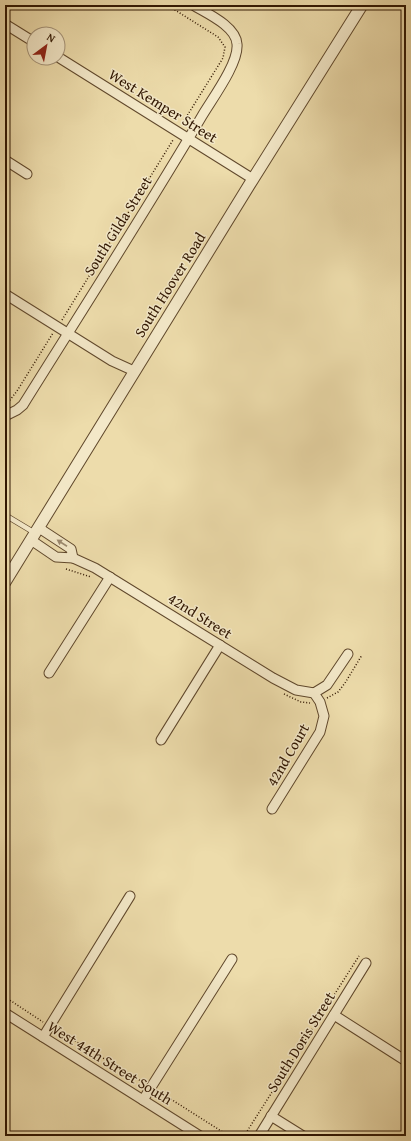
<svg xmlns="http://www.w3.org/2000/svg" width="411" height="1141" viewBox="0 0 411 1141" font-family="'Gentium Book Plus',serif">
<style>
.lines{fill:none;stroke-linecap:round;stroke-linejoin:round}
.service-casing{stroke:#60482c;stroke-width:6}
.minor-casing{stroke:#60482c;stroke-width:11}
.tertiary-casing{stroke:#60482c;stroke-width:13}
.path{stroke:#311702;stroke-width:1.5;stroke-dasharray:1 2;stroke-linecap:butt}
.service{stroke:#f3e8c8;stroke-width:4.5}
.minor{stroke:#f3e8c8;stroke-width:9}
.tertiary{stroke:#f3e8c8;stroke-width:11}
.oneway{fill:#9c8a6f}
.labels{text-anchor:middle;stroke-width:3;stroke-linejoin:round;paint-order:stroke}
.street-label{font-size:15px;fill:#311702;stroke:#f3e8c8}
</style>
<rect width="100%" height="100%" fill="#eddcab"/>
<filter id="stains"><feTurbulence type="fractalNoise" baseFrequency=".005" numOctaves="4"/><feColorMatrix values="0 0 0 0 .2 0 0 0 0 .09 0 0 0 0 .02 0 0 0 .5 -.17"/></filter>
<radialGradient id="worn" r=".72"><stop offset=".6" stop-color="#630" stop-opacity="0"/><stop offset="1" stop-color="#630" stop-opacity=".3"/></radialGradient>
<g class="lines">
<defs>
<polyline id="service" points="5,515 35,533"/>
<g id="minor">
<polyline points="5,24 34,42"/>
<polyline points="58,57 253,179"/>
<polyline points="5,160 27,174"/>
<polyline points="5,294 112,361 134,371"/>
<path d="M5,416L17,410L23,405C83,309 144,214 202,116C212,99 239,63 237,44C236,26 206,13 193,5"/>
<polyline points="31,540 56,557 73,558 71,549 39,528"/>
<polyline points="73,558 95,568 273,678 296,690 314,693"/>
<polyline points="49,673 110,577"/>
<polyline points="314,693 327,685 348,654"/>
<polyline points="161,740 220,645"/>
<polyline points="272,809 320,732 324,716 320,702 314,693"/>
<polyline points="5,1013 200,1136"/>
<polyline points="334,1015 406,1061"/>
<polyline points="43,1037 130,896"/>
<polyline points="143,1100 232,959"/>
<polyline points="271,1116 303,1136"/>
<polyline points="259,1136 366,963"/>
</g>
<polyline id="tertiary" points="5,582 253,179 362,5"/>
</defs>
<use href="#service" class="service-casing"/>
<use href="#minor" class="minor-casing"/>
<use href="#tertiary" class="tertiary-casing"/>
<g class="path">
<polyline points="167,5 218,37 225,47 223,58 182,124"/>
<polyline points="62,320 173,140"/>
<polyline points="5,404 10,400 17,391 53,333"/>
<polyline points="66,569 91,577"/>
<polyline points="284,694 301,702 310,703"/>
<polyline points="327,698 338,692 345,683 362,655"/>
<polyline points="5,997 43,1022"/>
<polyline points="57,1030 144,1083"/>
<polyline points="158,1091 229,1136"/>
<polyline points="244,1136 359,956"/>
</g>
<use href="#service" class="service"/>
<use href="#minor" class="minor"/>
<use href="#tertiary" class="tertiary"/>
</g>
<defs><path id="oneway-solid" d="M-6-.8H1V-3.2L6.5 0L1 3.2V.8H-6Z"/></defs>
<use class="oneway" href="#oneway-solid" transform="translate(62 543) rotate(-147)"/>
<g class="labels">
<g class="street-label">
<text transform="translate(163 106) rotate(32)" y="5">West Kemper Street</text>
<text transform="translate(118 226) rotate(-58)" y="5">South Gilda Street</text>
<text transform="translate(170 285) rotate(-58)" y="5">South Hoover Road</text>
<text transform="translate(200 616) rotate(32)" y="5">42nd Street</text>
<text transform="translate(288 755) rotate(-60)" y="5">42nd Court</text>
<text transform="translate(301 1042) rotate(-58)" y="5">South Doris Street</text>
<text transform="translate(110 1063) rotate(32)" y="5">West 44th Street South</text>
</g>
</g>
<rect width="411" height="1141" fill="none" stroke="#eddcab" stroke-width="20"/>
<rect x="6" y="6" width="399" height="1129" fill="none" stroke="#311702" stroke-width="2"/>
<rect x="10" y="10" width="391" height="1121" fill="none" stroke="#311702"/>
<g transform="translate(46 46) rotate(32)"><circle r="19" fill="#f3e8c8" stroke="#a59479"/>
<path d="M0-3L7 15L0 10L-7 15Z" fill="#8f2418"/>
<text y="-6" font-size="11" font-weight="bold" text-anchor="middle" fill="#311702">N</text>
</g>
<rect width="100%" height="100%" filter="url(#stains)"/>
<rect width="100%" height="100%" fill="url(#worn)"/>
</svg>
